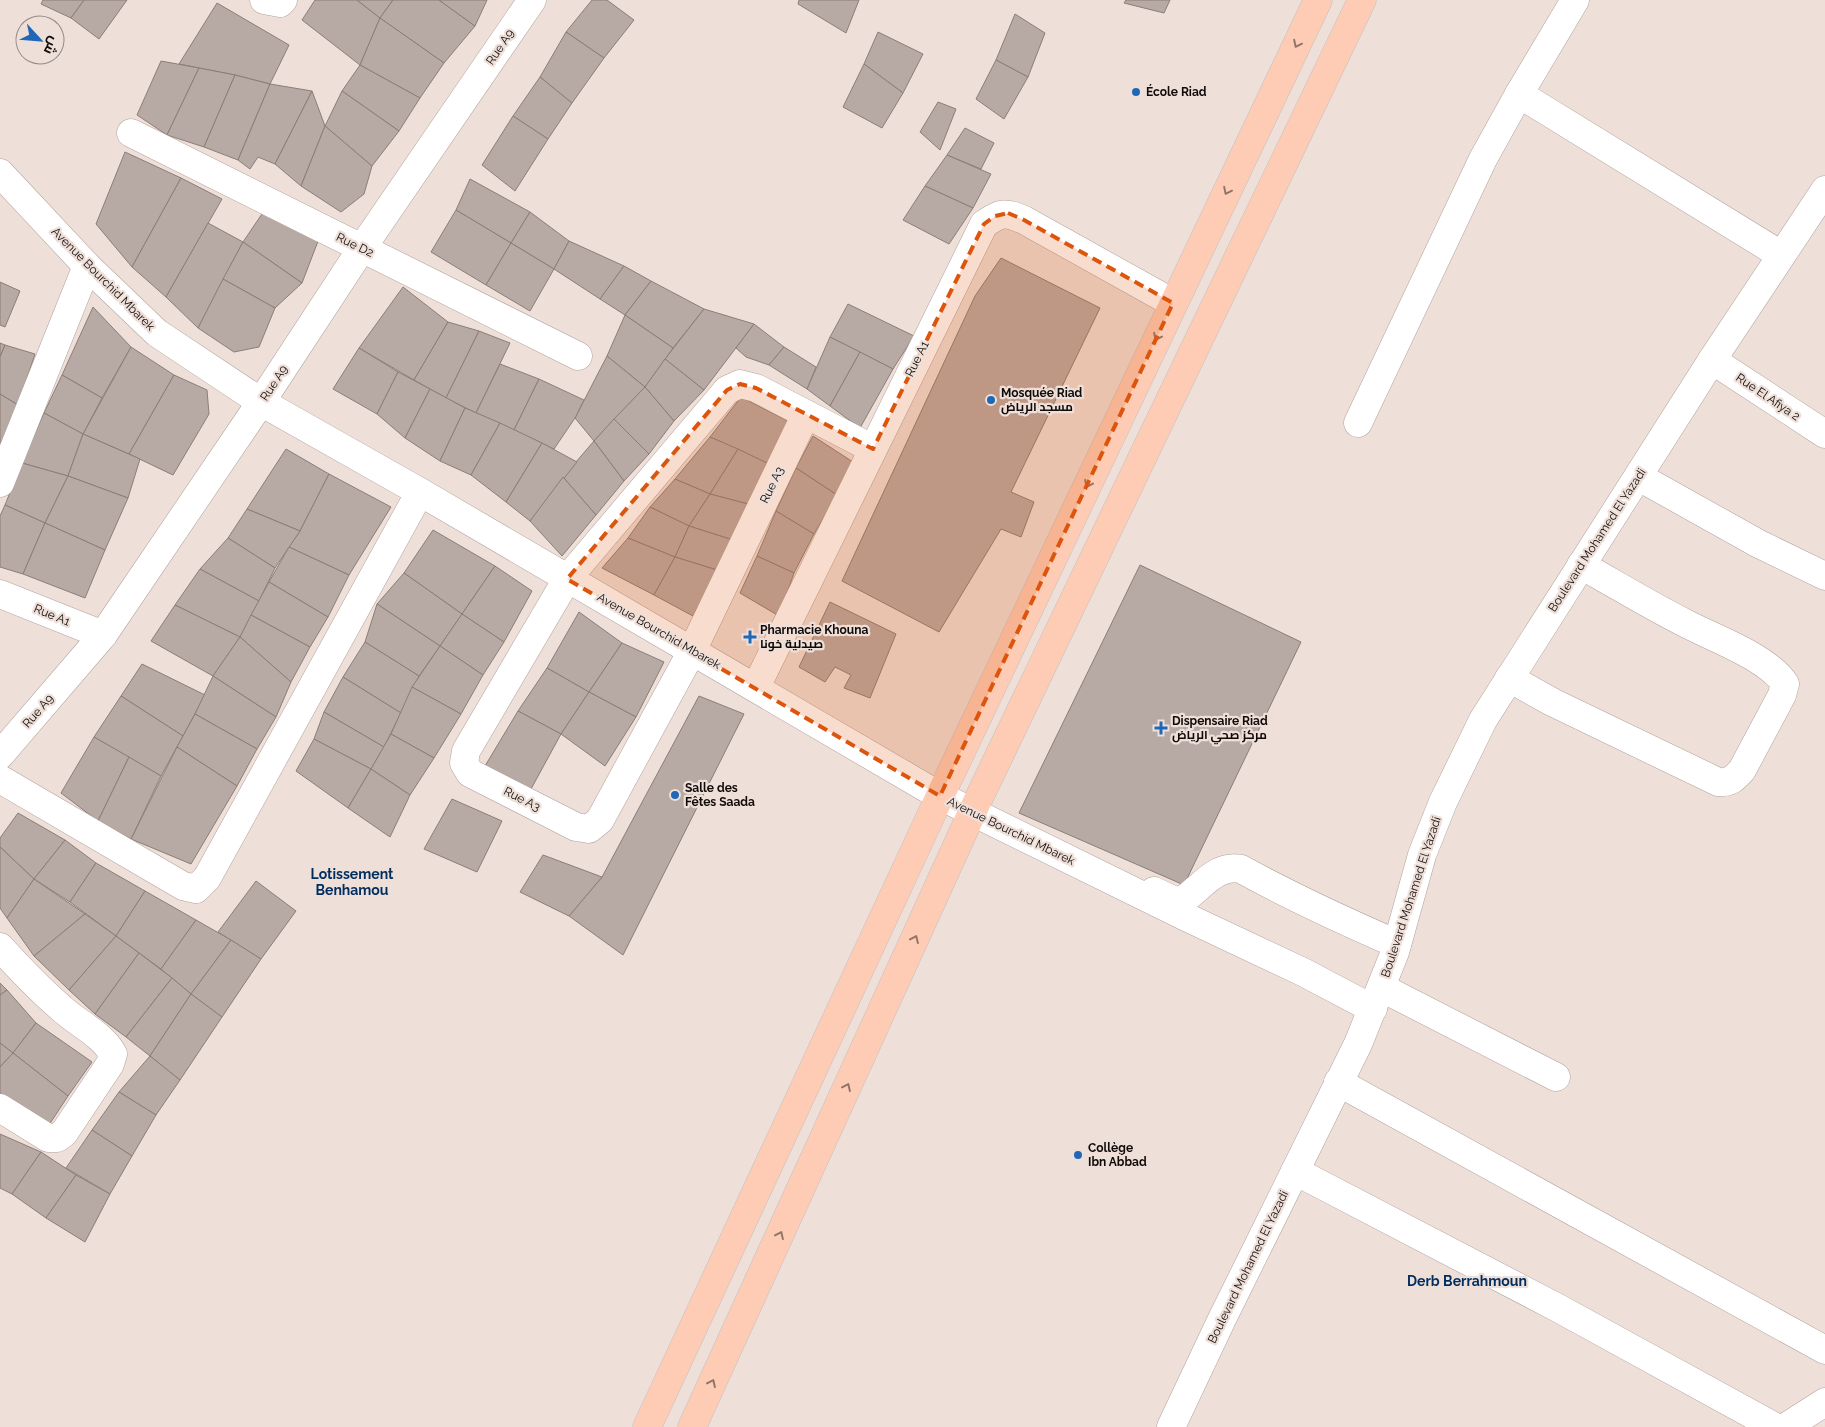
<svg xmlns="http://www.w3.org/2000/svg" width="1825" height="1427" viewBox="0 0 1825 1427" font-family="Raleway,Cairo,sans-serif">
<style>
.building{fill:#b7a9a3;stroke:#8b7d77}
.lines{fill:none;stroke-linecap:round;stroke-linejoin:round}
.minor-casing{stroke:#b2a39d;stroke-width:29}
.major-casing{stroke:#c1c0bf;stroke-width:29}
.minor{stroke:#fff;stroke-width:28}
.major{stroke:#feccb5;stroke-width:28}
.oneway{stroke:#937568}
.marked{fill:#dd550c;fill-opacity:0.2;stroke:#dd550c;stroke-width:4;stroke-dasharray:10 6;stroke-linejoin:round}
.poi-dot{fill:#2167b7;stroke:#eedfd9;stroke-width:2}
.labels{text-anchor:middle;stroke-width:4.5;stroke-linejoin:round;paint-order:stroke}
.street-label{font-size:12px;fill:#100b09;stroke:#eedfd9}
.poi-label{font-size:12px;font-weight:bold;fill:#100b09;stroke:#eedfd9;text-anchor:start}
.neighbourhood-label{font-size:14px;font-weight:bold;fill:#002c5e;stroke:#eedfd9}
</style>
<rect width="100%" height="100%" fill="#eedfd9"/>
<g class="building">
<polygon points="43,0 84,0 71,18 41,4"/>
<polygon points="84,0 127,0 99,39 71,18"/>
<polygon points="315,0 357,0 380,18 360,65 302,20"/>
<polygon points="357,0 393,0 380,18"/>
<polygon points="393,0 439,0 475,26 444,63 380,18"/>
<polygon points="439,0 487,0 475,26"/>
<polygon points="592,0 607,0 634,20 604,58 566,32"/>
<polygon points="799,0 859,0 846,33 798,4"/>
<polygon points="1126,0 1170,0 1164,13 1124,3"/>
<polygon points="217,3 289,45 270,84 235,75 179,64"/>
<polygon points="1015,14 1045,33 1028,77 996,60"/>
<polygon points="380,18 444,63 420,98 360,65"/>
<polygon points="566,32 604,58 572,103 540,77"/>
<polygon points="878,32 923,54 903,93 864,64"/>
<polygon points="996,60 1028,77 1004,119 976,99"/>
<polygon points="161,61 199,68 167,135 137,115"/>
<polygon points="864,64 903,93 882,128 843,107"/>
<polygon points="360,65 420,98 399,131 342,91"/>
<polygon points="199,68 235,75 204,147 167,135"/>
<polygon points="235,75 270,84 238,160 204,147"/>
<polygon points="540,77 572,103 548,139 513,116"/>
<polygon points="270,84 312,91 275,164 258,157 250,169 238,160"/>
<polygon points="312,91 325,126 301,186 275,164"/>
<polygon points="342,91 399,131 372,166 325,126"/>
<polygon points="938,102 956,109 940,150 920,132"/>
<polygon points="513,116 548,139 515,191 482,165"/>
<polygon points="325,126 372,166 364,194 341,212 301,186"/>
<polygon points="965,128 994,143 981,169 947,155"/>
<polygon points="125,152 181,178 132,267 96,224"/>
<polygon points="947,155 991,174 973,208 925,186"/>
<polygon points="181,178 222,199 166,297 132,267"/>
<polygon points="470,179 530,212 511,243 456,210"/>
<polygon points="925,186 973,208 949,244 903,220"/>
<polygon points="456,210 511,243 486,285 431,252"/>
<polygon points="264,211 320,236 302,283 243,242"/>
<polygon points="530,212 569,241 554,269 511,243"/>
<polygon points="208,223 243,242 198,328 166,297"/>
<polygon points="569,241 624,266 600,299 554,269"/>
<polygon points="243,242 302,283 275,308 223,279"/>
<polygon points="511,243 554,269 530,311 486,285"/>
<polygon points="1001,258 1100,308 1011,492 1034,502 1021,537 1001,529 939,632 842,581 975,296"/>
<polygon points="624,266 651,281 625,315 600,299"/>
<polygon points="223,279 275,308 259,347 234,352 198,328"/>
<polygon points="651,281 704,309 673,348 625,315"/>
<polygon points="0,282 20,291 5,327 0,325"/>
<polygon points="403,287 448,322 414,380 359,348"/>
<polygon points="848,304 914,336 893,369 830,337"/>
<polygon points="93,307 131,347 102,398 62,375"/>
<polygon points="704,309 754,324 704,390 665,359"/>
<polygon points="625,315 673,348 645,387 607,356"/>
<polygon points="448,322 479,331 446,398 414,380"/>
<polygon points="754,324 784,347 769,365 746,357 736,348"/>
<polygon points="479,331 510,343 476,413 446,398"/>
<polygon points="830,337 860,352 830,406 807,389"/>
<polygon points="0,343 5,345 0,357"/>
<polygon points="5,345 35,354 18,405 0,394 0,357"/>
<polygon points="131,347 174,375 129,454 83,434"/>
<polygon points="784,347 816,367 807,389 769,365"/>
<polygon points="359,348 398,372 377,414 333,389"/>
<polygon points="860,352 893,369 860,428 830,406"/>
<polygon points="607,356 645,387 594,441 575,418"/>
<polygon points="665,359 704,390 674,421 645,387"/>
<polygon points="500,364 539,379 514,430 476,413"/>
<polygon points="398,372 430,389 405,438 377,414"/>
<polygon points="62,375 102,398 83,434 44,413"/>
<polygon points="174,375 207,390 209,414 173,475 129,454"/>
<polygon points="539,379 584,400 575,418 554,449 514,430"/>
<polygon points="645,387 674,421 649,454 614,419"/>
<polygon points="430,389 465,408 440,461 405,438"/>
<polygon points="0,394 18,405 3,444 0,443"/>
<polygon points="741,397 790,422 767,463 710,437"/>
<polygon points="465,408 500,423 471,475 440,461"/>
<polygon points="44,413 83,434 68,476 22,463"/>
<polygon points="614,419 649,454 624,481 594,441"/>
<polygon points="500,423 542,443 506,502 471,475"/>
<polygon points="83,434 140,459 128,498 68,476"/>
<polygon points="813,436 853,462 837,495 796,468"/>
<polygon points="710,437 738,449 710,494 675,479"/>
<polygon points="594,441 624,481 596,515 563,477"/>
<polygon points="542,443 577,462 530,521 506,502"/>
<polygon points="286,449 329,474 300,531 247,509"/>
<polygon points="738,449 767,463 748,504 710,494"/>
<polygon points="22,463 68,476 45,523 5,505"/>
<polygon points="796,468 837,495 814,534 776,511"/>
<polygon points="329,474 391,507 349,575 289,547 300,531"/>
<polygon points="68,476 128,498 105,550 45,523"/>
<polygon points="563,477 596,515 562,556 530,521"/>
<polygon points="675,479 710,494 689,526 650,507"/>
<polygon points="710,494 748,504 733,540 689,526"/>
<polygon points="5,505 45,523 23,574 0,567 0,516"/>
<polygon points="650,507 689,526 675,557 628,538"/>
<polygon points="247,509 300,531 275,568 228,538"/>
<polygon points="776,511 814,534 794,573 757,556"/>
<polygon points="45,523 105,550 85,598 23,574"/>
<polygon points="689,526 733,540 717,570 675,557"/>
<polygon points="433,530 495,566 462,614 404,573"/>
<polygon points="228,538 275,568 259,601 200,569"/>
<polygon points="628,538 675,557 654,595 602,568"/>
<polygon points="289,547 349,575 328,617 269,582"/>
<polygon points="757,556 794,573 779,616 740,593"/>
<polygon points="675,557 717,570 693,616 654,595"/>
<polygon points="1140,565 1301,642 1184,885 1019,813"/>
<polygon points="495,566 532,591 504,642 462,614"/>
<polygon points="200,569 259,601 240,637 175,605"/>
<polygon points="404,573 462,614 440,646 377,604"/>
<polygon points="269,582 328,617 310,647 251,615"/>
<polygon points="830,602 896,634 870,698 844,688 851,675 835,667 825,682 799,667"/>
<polygon points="377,604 440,646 419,676 365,642"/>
<polygon points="175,605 240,637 213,676 151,641"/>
<polygon points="579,612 622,643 589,692 547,668"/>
<polygon points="462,614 504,642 483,675 440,646"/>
<polygon points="251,615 310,647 291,682 240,637"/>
<polygon points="240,637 291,682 276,717 213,676"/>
<polygon points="365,642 419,676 401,713 343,677"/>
<polygon points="622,643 664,662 636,717 589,692"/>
<polygon points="440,646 483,675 461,714 412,687"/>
<polygon points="142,664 205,695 183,736 121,696"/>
<polygon points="547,668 589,692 561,734 518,711"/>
<polygon points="213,676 276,717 257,749 195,714"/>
<polygon points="343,677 401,713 384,747 324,712"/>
<polygon points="412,687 461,714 434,758 391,734"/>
<polygon points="589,692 636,717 605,766 561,734"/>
<polygon points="121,696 183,736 161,776 94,737"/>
<polygon points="699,696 744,714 623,955 569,916 602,877"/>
<polygon points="518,711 561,734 531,789 485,766"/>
<polygon points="324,712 384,747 371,769 314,739"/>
<polygon points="195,714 257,749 237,786 177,747"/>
<polygon points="391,734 434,758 410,795 371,769"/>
<polygon points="94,737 129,757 98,821 61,793"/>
<polygon points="314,739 371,769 348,808 296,771"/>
<polygon points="177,747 237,786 191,864 131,839"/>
<polygon points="129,757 161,776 131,839 98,821"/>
<polygon points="371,769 410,795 390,837 348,808"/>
<polygon points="452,799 502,821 477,872 424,849"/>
<polygon points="18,813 65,840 34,879 0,847 0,838"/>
<polygon points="65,840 96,863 70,902 34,879"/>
<polygon points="0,847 34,879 7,918 0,908"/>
<polygon points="543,855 602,877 569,916 520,892"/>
<polygon points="96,863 145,891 116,936 70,902"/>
<polygon points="34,879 85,914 34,956 7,918"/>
<polygon points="256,881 296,911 261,959 218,932"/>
<polygon points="145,891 196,920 161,969 116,936"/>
<polygon points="85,914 116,936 69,990 34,956"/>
<polygon points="196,920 231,940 191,994 161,969"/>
<polygon points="116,936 139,953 95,1014 69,990"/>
<polygon points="231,940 261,959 222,1017 191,994"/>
<polygon points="139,953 172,978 126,1037 95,1014"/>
<polygon points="172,978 191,994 150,1056 126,1037"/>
<polygon points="0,983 7,990 0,995"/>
<polygon points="7,990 36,1023 13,1053 0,1043 0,995"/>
<polygon points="191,994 222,1017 180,1080 150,1056"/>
<polygon points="36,1023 92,1062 68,1096 13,1053"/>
<polygon points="0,1043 13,1053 0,1067"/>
<polygon points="13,1053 68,1096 49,1125 0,1096 0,1067"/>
<polygon points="150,1056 180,1080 156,1115 119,1092"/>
<polygon points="119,1092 156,1115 132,1156 92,1130"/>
<polygon points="92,1130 132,1156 110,1194 66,1168"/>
<polygon points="0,1134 41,1152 12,1194 0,1188"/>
<polygon points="41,1152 76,1175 46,1218 12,1194"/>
<polygon points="76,1175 110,1194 85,1242 46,1218"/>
</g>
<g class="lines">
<defs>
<g id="minor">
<polyline points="264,0 280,3 283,0"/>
<polyline points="1519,94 1781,255"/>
<polyline points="131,133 578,356"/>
<polyline points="0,173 87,266 157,333 261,402 420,492 940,796 1184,916 1303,972 1373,1009"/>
<polyline points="1712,360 1825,434"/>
<polyline points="806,414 692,651 600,820 589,829 576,827 470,773 464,763 466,751 567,579 727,390 740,384 756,388 873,449"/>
<polyline points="1358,423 1483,159 1519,94 1575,0"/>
<polyline points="1639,477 1759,544 1825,576"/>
<polyline points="0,483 87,266"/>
<polyline points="0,594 103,635"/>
<path d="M1509,678L1552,702L1718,782C1730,783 1734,779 1742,770L1782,695L1785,684C1768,657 1713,638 1685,623C1649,605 1615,584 1581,565"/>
<path d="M756,687L984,224C1002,212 1005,212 1024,220L1173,303"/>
<polyline points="0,755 103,635 261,402 362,248 532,0"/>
<polyline points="0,779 183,886 196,889 207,878 420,492"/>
<path d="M1154,891L1177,902C1180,900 1185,899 1188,896C1203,885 1218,864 1241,869C1292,897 1344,921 1397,944"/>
<path d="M0,947C19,968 39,989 61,1008C77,1023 102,1034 113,1054L110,1064L64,1133L57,1138H48L0,1108"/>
<polyline points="1382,988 1556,1077"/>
<polyline points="1338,1082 1825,1350"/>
<polyline points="1295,1171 1558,1308 1775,1427"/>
<polyline points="1171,1427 1222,1319 1358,1044 1395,952 1422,855 1443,802 1483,720 1712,360 1825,190"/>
<polyline points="1786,1427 1825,1402"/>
</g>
<g id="major">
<polyline points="647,1427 940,796 1318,0"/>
<polyline points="692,1427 976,804 1362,0"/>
</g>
</defs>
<use href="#minor" class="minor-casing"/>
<use href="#major" class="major-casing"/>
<use href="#minor" class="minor"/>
<use href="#major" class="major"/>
</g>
<defs><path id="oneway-chevron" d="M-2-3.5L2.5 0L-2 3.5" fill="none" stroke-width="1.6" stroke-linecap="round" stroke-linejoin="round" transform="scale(1.25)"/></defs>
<g class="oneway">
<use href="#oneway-chevron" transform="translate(1297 44) rotate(116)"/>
<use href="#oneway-chevron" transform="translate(1227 191) rotate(116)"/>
<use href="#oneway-chevron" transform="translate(1157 337) rotate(115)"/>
<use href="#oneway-chevron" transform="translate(1088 484) rotate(115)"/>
<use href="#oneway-chevron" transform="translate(915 939) rotate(-65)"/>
<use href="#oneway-chevron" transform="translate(847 1087) rotate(-65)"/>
<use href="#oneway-chevron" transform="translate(780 1235) rotate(-65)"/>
<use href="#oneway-chevron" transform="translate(712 1383) rotate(-65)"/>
</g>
<path class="marked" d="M1008,213L1024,220L1173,303L940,796L567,579L727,390L740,384L756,388L873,449L984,224L995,216Z"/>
<g class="poi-dot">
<circle cx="1136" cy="92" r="5"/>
<circle cx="991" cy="400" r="5"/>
<path d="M747.5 629.5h5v5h5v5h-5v5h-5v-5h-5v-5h5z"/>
<path d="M1158.5 720.5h5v5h5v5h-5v5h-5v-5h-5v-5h5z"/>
<circle cx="675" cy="795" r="5"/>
<circle cx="1078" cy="1155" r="5"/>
</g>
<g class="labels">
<g class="street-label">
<text transform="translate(500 47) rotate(-56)" y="4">Rue A9</text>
<text transform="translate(355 245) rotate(26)" y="4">Rue D2</text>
<text transform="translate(103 279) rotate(45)" y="4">Avenue Bourchid Mbarek</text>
<text transform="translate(917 359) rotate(-64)" y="4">Rue A1</text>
<text transform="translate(274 383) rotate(-57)" y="4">Rue A9</text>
<text transform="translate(1768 397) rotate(34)" y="4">Rue El Afiya 2</text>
<text transform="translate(772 485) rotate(-64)" y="4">Rue A3</text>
<text transform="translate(1597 540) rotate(-57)" y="4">Boulevard Mohamed El Yazadi</text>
<text transform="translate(52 615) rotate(22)" y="4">Rue A1</text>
<text transform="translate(659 631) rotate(30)" y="4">Avenue Bourchid Mbarek</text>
<text transform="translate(38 711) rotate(-49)" y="4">Rue A9</text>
<text transform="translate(522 799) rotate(27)" y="4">Rue A3</text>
<text transform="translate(1011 831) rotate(26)" y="4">Avenue Bourchid Mbarek</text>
<text transform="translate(1411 897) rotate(-72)" y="4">Boulevard Mohamed El Yazadi</text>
<text transform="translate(1248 1267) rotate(-64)" y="4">Boulevard Mohamed El Yazadi</text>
</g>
<g class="poi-label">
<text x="1146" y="96">École Riad</text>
<text x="1001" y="397">Mosquée Riad<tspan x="1001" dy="14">مسجد الرياض</tspan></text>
<text x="760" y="634">Pharmacie Khouna<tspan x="760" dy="14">صيدلية خونا</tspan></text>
<text x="1172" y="725">Dispensaire Riad<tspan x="1172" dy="14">مركز صحي الرياض</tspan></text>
<text x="685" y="792">Salle des<tspan x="685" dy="14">Fêtes Saada</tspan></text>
<text x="1088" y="1152">Collège<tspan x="1088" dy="14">Ibn Abbad</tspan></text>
</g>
<g class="neighbourhood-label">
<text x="352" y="879">Lotissement<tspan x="352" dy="16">Benhamou</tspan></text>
<text x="1467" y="1286">Derb Berrahmoun</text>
</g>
</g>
<g transform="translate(40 40) rotate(116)"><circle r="24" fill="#eedfd9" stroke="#958a86"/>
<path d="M0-4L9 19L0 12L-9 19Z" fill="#2167b7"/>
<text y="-8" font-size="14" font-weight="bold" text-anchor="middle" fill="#100b09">ش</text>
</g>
</svg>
